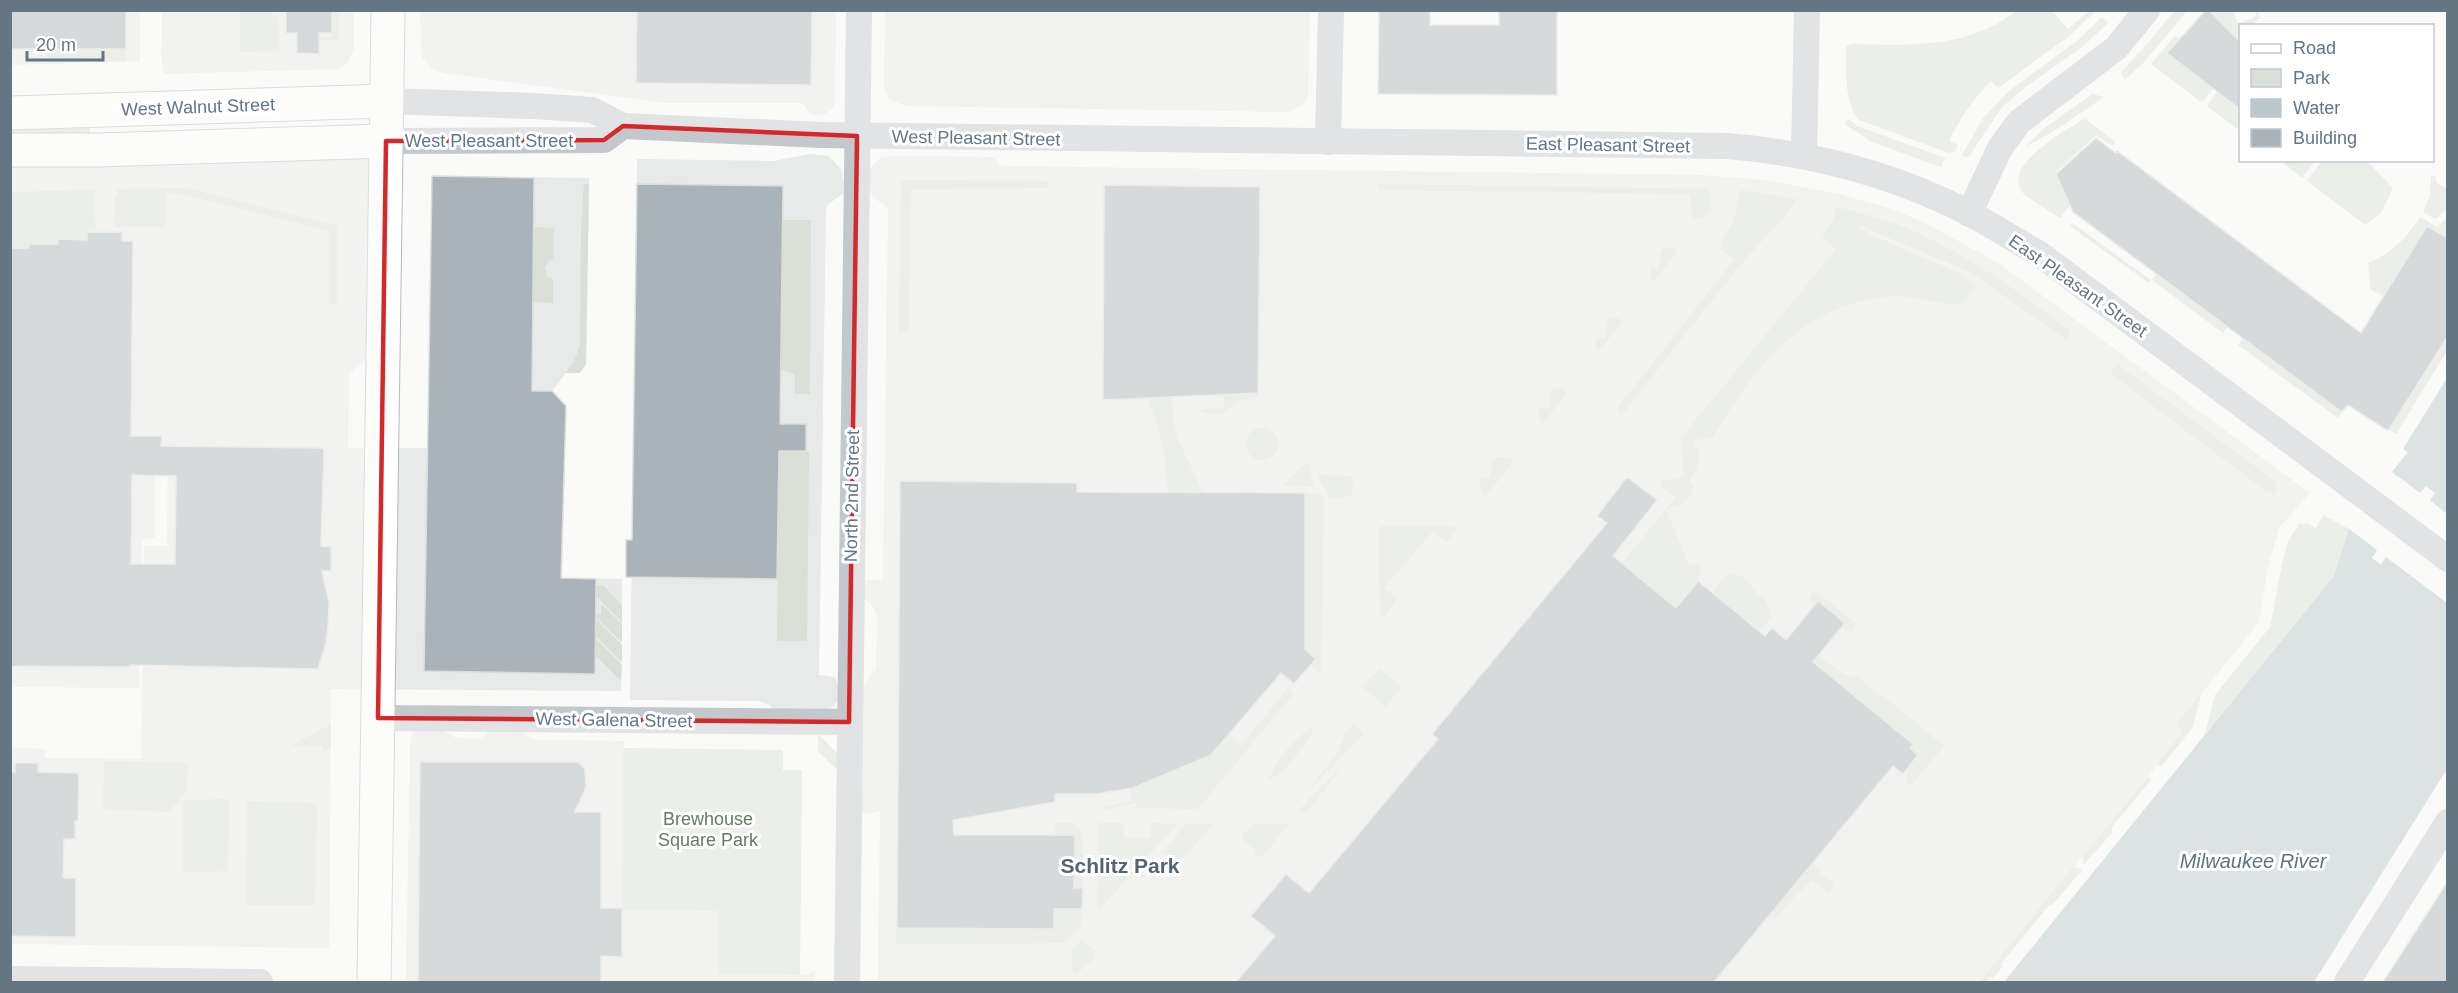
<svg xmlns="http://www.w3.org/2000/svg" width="2458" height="993" viewBox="0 0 2458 993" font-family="Arial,sans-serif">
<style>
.built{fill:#e8e9e9}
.green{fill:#dadfd7}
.water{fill:#bbc7cb}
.pier{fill:#fafaf8}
.building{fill:#aab3b9;stroke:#dcdcda;stroke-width:1.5;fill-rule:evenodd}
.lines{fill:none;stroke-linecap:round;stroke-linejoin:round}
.major-casing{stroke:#b5babe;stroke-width:35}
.minor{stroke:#c3c8cc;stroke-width:26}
.major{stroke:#fff;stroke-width:33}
.marked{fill:none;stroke:#d62828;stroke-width:4.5;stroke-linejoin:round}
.labels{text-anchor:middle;stroke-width:6;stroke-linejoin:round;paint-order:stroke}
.street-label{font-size:18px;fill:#657683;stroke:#fff}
.park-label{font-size:18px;fill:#687a64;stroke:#fff}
.water-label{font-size:20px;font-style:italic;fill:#60757c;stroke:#fff}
.quarter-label{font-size:21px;font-weight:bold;fill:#57646e;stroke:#fff}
</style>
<rect width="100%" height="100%" fill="#fafaf8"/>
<g class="built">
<polygon points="10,11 140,11 140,61 11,65"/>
<polygon points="162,11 354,11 354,48 348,62 342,67 335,69 165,74 161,59"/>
<polygon points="420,11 836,11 835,103 832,109 824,115 811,114 802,103 666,103 444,73 434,70 422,58"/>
<polygon points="885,11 1310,11 1308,98 1303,105 1289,112 905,106 889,99 884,86"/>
<polygon points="810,154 829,156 841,169 844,184 843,194 828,204 826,208 819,675 835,677 838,686 838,701 829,710 775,710 768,704 759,701 630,700 632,549 626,548 626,540 632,540 637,159 773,161"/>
<polygon points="897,156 993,157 1002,166 1701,175 1765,180 1839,194 1889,208 1923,222 1997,262 2310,493 2279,528 2268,567 2259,622 2176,725 2183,731 2148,777 1979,982 878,982 880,811 866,814 861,812 863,686 876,669 877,617 874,608 863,596 865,581 883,579 888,214 887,207 873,197 869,190 869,169 881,157"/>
<polygon points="366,157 370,159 368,357 349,374 348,448 428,448 432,176 589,178 586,364 580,373 566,373 552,391 566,406 562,578 622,579 621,691 331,689 329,948 11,944 11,748 45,749 45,758 141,759 144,546 167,546 168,446 161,446 161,476 155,476 155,538 142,539 139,688 11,687 10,164"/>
<polygon points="419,729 443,731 456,738 480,739 490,730 521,730 534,740 624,741 622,910 718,911 718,974 805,975 815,971 815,982 406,982 410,745 412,734"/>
</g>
<g class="green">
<path d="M2018,10L2056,11L2054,13L2068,29L2089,11L2095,12L2069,36L1998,88L1991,81C1973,99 1960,118 1949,141L1958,145L1955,151L1949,153L1859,120C1843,99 1847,72 1846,47L1851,44C1913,45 1964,50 2018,10Z"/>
<polygon points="2175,10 2187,11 2144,62 2125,80 2121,72 2149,42"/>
<polygon points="240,11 267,11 279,18 279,51 240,52"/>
<polygon points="332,11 339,11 339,40 319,40 319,37 332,37"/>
<polygon points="2209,11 2233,11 2238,24 2257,16 2255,11 2258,11 2260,18 2252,25 2240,26 2240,43"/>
<polygon points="2102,17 2108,23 2082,47 2027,86 2002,107 1968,158 1962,155 1983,118 2009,91 2077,41"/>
<polygon points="2175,36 2180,39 2167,53 2213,88 2202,103 2151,64"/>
<polygon points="47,49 126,49 126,61 47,63"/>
<polygon points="2217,92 2240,110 2240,131 2207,106"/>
<polygon points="2092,94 2104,97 2062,126 2026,147 2043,129"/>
<polygon points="90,116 90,135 11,137 10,129"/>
<path d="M2085,118L2115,142L2112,146L2096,135L2056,172L2070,205L2060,218L2026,196C1995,168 2067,130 2085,118Z"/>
<polygon points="1849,119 1857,126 1945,158 1941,167 1872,142 1846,125 1845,123"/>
<polygon points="2285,160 2312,161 2314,162 2302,178 2283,163"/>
<polygon points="2322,161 2367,161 2393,188 2381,213 2365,225 2307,181"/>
<polygon points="2431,176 2436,176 2436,182 2447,189 2447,209 2436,219 2423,212 2430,196"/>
<polygon points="901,180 1049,181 1049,188 911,189 909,331 899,335"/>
<polygon points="584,184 589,184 586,364 580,373 566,373 576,357 580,345 581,228"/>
<polygon points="1378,184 1710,189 1711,212 1701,218 1692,219 1691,194 1380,190"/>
<polygon points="187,188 337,226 337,304 329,304 329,231 186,195 169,193 166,193 166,227 114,227 115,196 119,195 117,189"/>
<polygon points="96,190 96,193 93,194 96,230 88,230 87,240 59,239 58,244 30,244 29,248 11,248 10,192"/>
<polygon points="1740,190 1797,199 1786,215 1740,265 1621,416 1618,407 1734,260 1721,249 1721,243 1734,220"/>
<path d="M1836,207C1863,214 1891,220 1915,232C1972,258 2021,293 2070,331V336L2068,339L2064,338L1970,272L1859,225L1858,227L1871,235L1956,272L1976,285L1963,303L1959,304C1938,304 1918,296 1895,296C1806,300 1753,367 1712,439L1706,437L1694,441V445C1705,453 1697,472 1689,481L1694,485C1691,503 1681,504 1666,510L1689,565L1698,563L1702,566L1698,581L1676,608L1622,563L1676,497L1662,487L1661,483L1663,480L1684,478L1681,438L1836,249L1822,236L1834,218Z"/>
<path d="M2420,217L2437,227L2447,218V238L2427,226L2384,296L2371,290L2368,263C2391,254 2407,238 2420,217Z"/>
<polygon points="782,220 811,220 810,394 795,394 795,375 780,369"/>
<polygon points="2072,223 2151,280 2149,283 2070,226"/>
<polygon points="533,227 554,228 553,259 549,261 545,268 547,276 553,280 553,303 533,302"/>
<polygon points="1675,247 1677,253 1655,280 1651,278 1650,268 1659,268 1661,251 1665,248"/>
<polygon points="2156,274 2227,327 2223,333 2152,280"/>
<polygon points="1607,318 1619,318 1623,322 1598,351 1596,349 1596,338 1606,338"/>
<polygon points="2447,336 2447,351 2396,434 2389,430"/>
<polygon points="2243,339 2342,412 2338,418 2238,345"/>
<polygon points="2117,364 2276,482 2277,491 2274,496 2270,490 2267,492 2110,373"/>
<polygon points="1554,388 1564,388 1567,393 1544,422 1540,423 1539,408 1550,407 1550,393"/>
<polygon points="1258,393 1259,396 1238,401 1220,415 1202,412 1201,409 1224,408 1224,394"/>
<path d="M1172,397L1173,422L1179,441L1203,493H1167C1167,459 1161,429 1147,398Z"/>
<circle cx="1262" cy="444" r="16"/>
<polygon points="779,451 809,452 807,641 777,641"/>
<polygon points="1498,457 1510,457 1513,462 1486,496 1481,493 1480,478 1490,478 1493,460"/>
<polygon points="1310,462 1310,474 1315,487 1283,485 1303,466"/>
<polygon points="1317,475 1353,476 1352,496 1331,499"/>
<polygon points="1305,493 1322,495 1324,499 1321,674 1310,665 1315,658 1303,647 1305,644"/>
<polygon points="2323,515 2349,529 2334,576 2205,734 2215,695 2270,627 2283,559 2288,541 2300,523 2303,525 2306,523 2316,528"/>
<polygon points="1383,526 1453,526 1457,529 1447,542 1432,532 1384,588 1397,599 1384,618 1380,616 1379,528"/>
<path d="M1732,573C1747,576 1751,586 1760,597H1764L1772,617L1759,631L1712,593L1725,576Z"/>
<polygon points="596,585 603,585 622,605 622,622 596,596"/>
<polygon points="1816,592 1853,621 1855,624 1854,629 1850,632 1845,630 1811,602 1810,595"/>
<polygon points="601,604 622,624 622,642 595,616 601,614"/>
<polygon points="595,618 622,645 622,662 595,635"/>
<polygon points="595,638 622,665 621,681 595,655"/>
<path d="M1818,656L1845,675L1860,677L1862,681L1877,695H1882L1944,746L1911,786C1900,776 1911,764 1918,755L1910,748L1913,744L1813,662Z"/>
<polygon points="1379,669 1402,686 1386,707 1362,687"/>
<polygon points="1288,688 1294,693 1198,809 1138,808 1136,803 1103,810 1102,807 1131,801 1130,789 1211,755 1228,735 1241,745"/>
<polygon points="2201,694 2193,727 2161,767 2157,764 2183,731 2176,725"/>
<polygon points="331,724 331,749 322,750 322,746 291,746"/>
<polygon points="1353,724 1364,733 1308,791 1337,754 1345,734"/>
<path d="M1311,727L1314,729C1304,746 1287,772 1269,780C1274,760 1295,740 1311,727Z"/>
<polygon points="818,734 838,754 838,771 818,751"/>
<polygon points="623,748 783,750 783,770 802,770 800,975 718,974 718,911 622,910"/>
<polygon points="1348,759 1308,811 1298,811"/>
<polygon points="104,761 188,762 186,793 168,812 103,809"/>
<polygon points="2148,777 2151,780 2112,827 2112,833 2084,864 2082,857"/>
<polygon points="229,799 228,871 183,872 183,800"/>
<polygon points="247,801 317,803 315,905 246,905"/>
<polygon points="1055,823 1073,823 1082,832 1083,888 1074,888 1075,835 1055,835"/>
<polygon points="1098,823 1124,823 1124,838 1151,838 1151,823 1177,824 1099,910 1097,908"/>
<polygon points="1186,824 1214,824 1178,864 1163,852"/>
<polygon points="1252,824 1289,824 1262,857 1254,854 1256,851 1243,840 1243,835"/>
<polygon points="1812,863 1822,871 1820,873 1834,884 1834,887 1828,893 1812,881 1797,894 1777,917 1768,917"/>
<polygon points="2074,866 2082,870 2053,904 2049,905 2001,964 2003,966 1992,979 1990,977 1986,982 1979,982"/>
<polygon points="1054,909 1082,909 1082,925 1064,943 896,944 897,928 1037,929"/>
<polygon points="1082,940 1095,951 1095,957 1077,974 1072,970 1072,951"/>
</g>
<polygon class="water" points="2447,378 2447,769 2314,982 2004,982 2334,576 2349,529 2356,534 2399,478 2392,472 2408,452 2403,449"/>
<polygon class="pier" points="2399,477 2420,493 2426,486 2435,493 2430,500 2447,514 2447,603 2386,557 2381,565 2372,558 2377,550 2356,534"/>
<g class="building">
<rect x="10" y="10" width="116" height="39"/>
<polygon points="286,10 332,10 332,33 319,33 319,54 297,53 297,33 286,33"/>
<polygon points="637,10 812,10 811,85 636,83"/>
<polygon points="1379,10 1430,10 1430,25 1499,25 1499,10 1557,10 1557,95 1378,94"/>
<polygon points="2206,10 2209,10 2241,43 2241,110 2167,53"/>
<polygon points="2096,138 2116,153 2117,151 2361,333 2427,226 2448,238 2448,336 2388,431 2348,405 2342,412 2073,212 2056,174"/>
<polygon points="432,176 534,178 532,391 552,391 566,406 561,578 596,579 595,674 424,671"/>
<polygon points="637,184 783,186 780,424 806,424 806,451 779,451 777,579 626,577 626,540 632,540"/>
<polygon points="1104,185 1260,187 1258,393 1103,400"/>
<path d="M87,232H122V241H133L131,436H162L161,446L324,448L321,546L331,547V571H322L329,603L328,626L326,643L318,669L130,665V667L10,666V248H29V244H58V239L87,240ZM132,475L176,476L175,564H131Z"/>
<polygon points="1627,477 1657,500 1613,556 1676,608 1698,581 1765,636 1772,628 1786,640 1818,601 1845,623 1813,662 1913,744 1910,748 1918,755 1903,774 1893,766 1714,982 1236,982 1275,936 1251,916 1286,874 1309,893 1438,739 1432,734 1607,523 1597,516"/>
<polygon points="900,481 1077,483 1077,492 1305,493 1305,649 1316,659 1294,684 1281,673 1211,755 1133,788 1096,794 1055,794 1055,802 953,820 954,835 1075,835 1074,888 1083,888 1082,909 1054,909 1054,929 897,928"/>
<polygon points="420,762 578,762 585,769 586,787 575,812 601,812 601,908 622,908 622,957 601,956 601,982 418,982"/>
<polygon points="15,763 38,763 38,772 79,773 78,821 75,821 75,839 64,839 63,878 76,878 76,937 10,936 10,772 15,772"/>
<polygon points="2448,881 2448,982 2383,982 2408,943"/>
</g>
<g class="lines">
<defs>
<g id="major">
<polyline points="10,113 386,101"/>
<polyline points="10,150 98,150 386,141"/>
<polyline points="374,982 388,10"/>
</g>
</defs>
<use href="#major" class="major-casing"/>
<g class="minor">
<path d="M386,101L534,106L592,110L623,126L821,135L1727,146C1812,153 1893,174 1969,213C1993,226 2017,241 2041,255L2448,559"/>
<polyline points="386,141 604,140 623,126"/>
<polyline points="1328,142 1331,10"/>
<polyline points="1804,155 1807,10"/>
<polyline points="1969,214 2000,148 2019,122 2116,48 2147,10"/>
<polyline points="378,718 849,722"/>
<polyline points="10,979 260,982"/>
<polyline points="847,982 859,10"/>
<polyline points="2347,982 2448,822"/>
</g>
<use href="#major" class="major"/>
</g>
<path d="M0 0H2458V993H0ZM623,126L857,136L849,722L378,718L386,141L604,140Z" fill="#fafaf8" fill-opacity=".55" fill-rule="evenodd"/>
<path class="marked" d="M623,126L857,136L849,722L378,718L386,141L604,140Z"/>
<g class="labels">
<g class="street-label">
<text transform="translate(198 107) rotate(-2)" y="6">West Walnut Street</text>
<text transform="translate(976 138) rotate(1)" y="6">West Pleasant Street</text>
<text x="489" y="147">West Pleasant Street</text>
<text transform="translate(1608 145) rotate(1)" y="6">East Pleasant Street</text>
<text transform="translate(2078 286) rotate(35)" y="6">East Pleasant Street</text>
<text transform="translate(852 496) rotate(-89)" y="6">North 2nd Street</text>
<text transform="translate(614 720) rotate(1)" y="6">West Galena Street</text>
</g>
<g class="park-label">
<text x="708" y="825">Brewhouse<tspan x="708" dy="21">Square Park</tspan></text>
</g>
<g class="water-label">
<text x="2253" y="868">Milwaukee River</text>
</g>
<g class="quarter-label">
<text x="1120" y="873">Schlitz Park</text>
</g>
</g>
<rect width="2458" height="993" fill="none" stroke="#657683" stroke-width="24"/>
<rect x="2239" y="24" width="195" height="138" fill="#ffffff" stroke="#c1c8cd" stroke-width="1.5"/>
<rect x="2251" y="44" width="30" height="9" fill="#ffffff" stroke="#c1c8cd" stroke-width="1.5"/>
<text x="2293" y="54" font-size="18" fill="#657683">Road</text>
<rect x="2251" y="69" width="30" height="18" fill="#dadfd7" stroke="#c1c8cd" stroke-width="1.5"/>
<text x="2293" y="84" font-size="18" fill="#657683">Park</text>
<rect x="2251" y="99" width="30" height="18" fill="#bbc7cb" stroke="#c1c8cd" stroke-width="1.5"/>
<text x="2293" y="114" font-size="18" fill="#657683">Water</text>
<rect x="2251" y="129" width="30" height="18" fill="#aab3b9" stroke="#c1c8cd" stroke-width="1.5"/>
<text x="2293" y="144" font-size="18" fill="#657683">Building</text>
<path d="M27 51v9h76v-9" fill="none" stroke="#657683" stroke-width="3"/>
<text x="36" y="51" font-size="18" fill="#657683" stroke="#ffffff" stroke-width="4.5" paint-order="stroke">20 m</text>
</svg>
